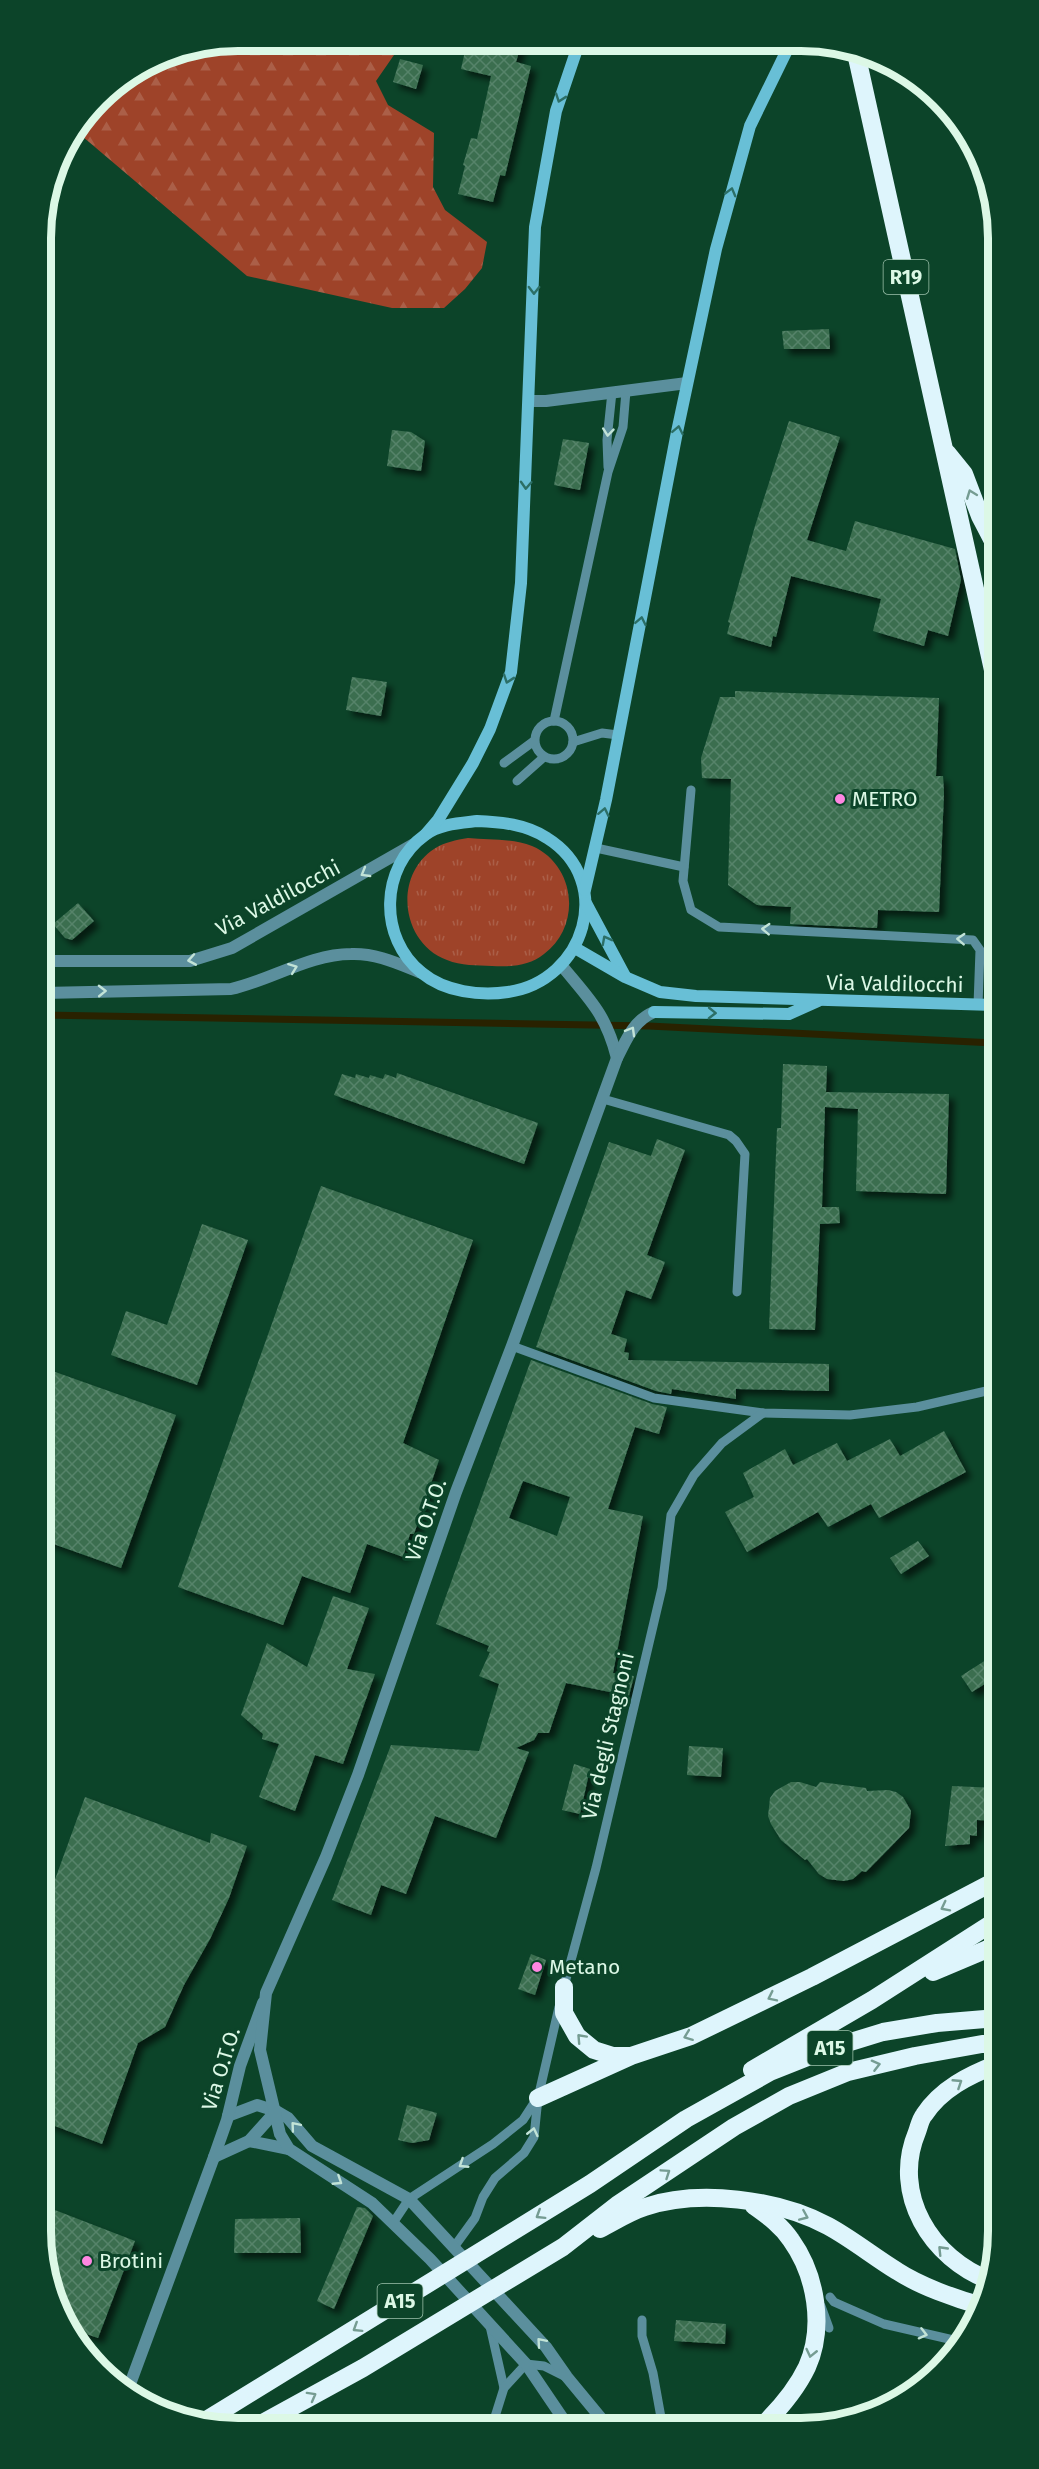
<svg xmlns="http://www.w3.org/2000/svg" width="1039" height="2469" viewBox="0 0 1039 2469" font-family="'Fira Sans',sans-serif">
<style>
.grass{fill:url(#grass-tufts)}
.forest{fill:url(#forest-firs)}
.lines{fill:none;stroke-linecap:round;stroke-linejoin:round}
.stream{stroke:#292200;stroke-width:7}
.building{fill:url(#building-cross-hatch);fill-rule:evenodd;filter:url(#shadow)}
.service{stroke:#5b8f9d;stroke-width:9}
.minor{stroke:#5b8f9d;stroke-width:12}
.tertiary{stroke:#5b8f9d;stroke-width:12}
.secondary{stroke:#68bfd6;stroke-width:12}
.motorway{stroke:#def5fc;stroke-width:18}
.oneway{stroke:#2c6f66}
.oneway2{stroke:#c2e3d7}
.oneway3{stroke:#759c92}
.poi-dot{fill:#fe86e1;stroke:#0c4429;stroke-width:2}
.labels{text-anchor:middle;stroke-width:6;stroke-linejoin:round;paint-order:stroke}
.shield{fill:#0c4429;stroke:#9ec2ad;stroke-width:1.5}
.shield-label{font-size:20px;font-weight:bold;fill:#dcf8e6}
.poi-label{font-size:21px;fill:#dcf8e6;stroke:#0c4429;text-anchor:start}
.street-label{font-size:21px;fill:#dcf8e6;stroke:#0c4429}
.rim{fill:none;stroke:#dcf8e6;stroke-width:8}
</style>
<defs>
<pattern id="grass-tufts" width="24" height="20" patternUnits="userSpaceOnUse" patternTransform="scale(1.5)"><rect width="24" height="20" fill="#9e4329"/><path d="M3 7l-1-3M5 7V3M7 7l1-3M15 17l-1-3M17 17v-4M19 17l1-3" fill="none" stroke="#ab5f48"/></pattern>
<pattern id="forest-firs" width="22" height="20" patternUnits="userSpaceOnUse" patternTransform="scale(1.5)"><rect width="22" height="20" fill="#9e4329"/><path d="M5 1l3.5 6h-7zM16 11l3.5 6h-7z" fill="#ab5f48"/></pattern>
<pattern id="building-cross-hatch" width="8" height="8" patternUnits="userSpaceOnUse" patternTransform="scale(1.5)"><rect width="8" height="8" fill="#3a6e50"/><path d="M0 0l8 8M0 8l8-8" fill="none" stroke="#568369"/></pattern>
<filter id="shadow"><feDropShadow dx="5.5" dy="5.5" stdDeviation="3" flood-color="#0009"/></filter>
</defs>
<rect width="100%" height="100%" fill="#0c4429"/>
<path class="grass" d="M468,838C488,840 513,838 532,846C576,865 582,926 544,954C529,966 510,967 492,966C477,965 461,966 447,960C401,943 393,876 434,849C445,842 456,840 468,838Z"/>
<polygon class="forest" points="238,41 403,42 376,81 388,105 434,133 433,187 445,210 487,242 482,268 465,289 444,308 392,308 247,276 76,131 108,90 163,55"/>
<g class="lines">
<polyline class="stream" points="43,1015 649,1026 994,1043"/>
</g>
<g class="building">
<polygon points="467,42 522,42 516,62 531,66 505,176 500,175 493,202 458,194 465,166 463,165 471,138 477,139 491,76 461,69"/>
<polygon points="400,59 423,65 416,89 393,82"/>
<polygon points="829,329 830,349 784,349 782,331"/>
<polygon points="789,421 840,437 807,540 846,551 855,521 955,549 961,580 948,636 928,630 924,646 873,631 881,599 791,576 776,637 773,636 771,647 727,634 730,623 728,622 755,526"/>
<polygon points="392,430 411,432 425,441 421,471 387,466"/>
<polygon points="563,439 589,443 580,490 554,485"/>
<polygon points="352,677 387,682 381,716 346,710"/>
<polygon points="735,691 939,698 936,776 943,776 944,793 939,912 878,910 877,928 790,924 791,907 757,905 728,885 731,779 702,778 701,758 720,697 735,697"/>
<polygon points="78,903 94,921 72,940 65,938 53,924"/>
<polygon points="783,1064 827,1066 826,1092 949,1094 946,1194 856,1191 858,1109 825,1107 822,1207 839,1207 840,1223 820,1224 815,1330 769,1329 777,1128 781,1128"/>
<polygon points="397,1073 538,1123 524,1164 334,1095 342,1074 355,1078 356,1074 369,1078 370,1075 383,1079 385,1074 396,1078"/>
<polygon points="657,1139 685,1150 647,1255 665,1262 651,1299 626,1290 611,1334 627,1339 624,1352 629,1353 628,1360 829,1364 829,1391 736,1389 736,1399 672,1389 671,1394 656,1391 536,1347 609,1142 651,1156"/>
<polygon points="321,1186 473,1240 403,1443 439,1460 414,1534 410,1534 403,1557 367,1544 350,1593 302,1576 283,1625 178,1587"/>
<polygon points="202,1224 248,1240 197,1385 111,1355 126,1311 167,1325"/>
<path d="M531,1360L652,1404L667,1407L659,1434L635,1427L608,1509L643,1516L613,1673L634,1676L629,1696L566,1683L549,1733H538L534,1740L516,1748L529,1752L496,1838L435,1816L406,1894L381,1885L371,1915L332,1900L391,1745L479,1751L499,1684L479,1676L490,1652L487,1651L489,1646L436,1624ZM523,1481L570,1497L557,1536L509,1518Z"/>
<polygon points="44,1368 176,1415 121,1568 45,1541"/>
<polygon points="944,1431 966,1472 879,1518 871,1504 828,1527 818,1512 747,1552 725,1512 754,1497 743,1473 785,1449 793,1465 837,1443 847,1461 890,1439 900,1456"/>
<polygon points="918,1541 929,1556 901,1574 890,1558"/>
<polygon points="333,1596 369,1608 347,1669 375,1674 343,1764 315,1755 295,1811 259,1797 279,1744 262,1739 263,1734 241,1715 267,1643 307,1667"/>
<polygon points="989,1658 996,1668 996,1677 972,1692 961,1676"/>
<polygon points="689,1746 723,1748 721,1777 687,1775"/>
<polygon points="574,1764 590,1769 580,1814 562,1810"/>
<polygon points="791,1782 800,1782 816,1787 820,1782 866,1788 867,1791 888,1790 896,1792 903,1797 911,1811 909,1828 866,1872 862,1871 853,1879 844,1881 827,1879 819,1874 807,1859 805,1860 781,1840 771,1824 768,1816 770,1798 775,1791"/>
<polygon points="952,1786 997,1788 997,1821 977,1820 977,1836 970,1835 970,1844 945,1846"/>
<polygon points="85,1797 210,1843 211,1833 247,1846 229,1898 210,1939 184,1985 165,2027 138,2043 102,2144 47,2123 46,1882 53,1885"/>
<polygon points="531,1954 546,1960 535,1995 518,1989"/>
<polygon points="407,2105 437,2113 429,2140 412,2143 398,2140"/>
<polygon points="47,2207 135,2241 98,2338 66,2327 47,2281"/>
<polygon points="357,2207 365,2208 373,2216 334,2309 317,2301"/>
<polygon points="300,2218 301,2253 234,2253 235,2219"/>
<polygon points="676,2320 726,2324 725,2344 674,2341"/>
</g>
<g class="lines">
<g class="service">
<polyline points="608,467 607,440 612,392"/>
<circle cx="554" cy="740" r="19"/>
<polyline points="554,721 608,472 623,427 626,391"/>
<polyline points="573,742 602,733 618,735"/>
<polyline points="504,763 534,741"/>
<polyline points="517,781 544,757"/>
<polyline points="691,790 683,881 691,910 719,927 973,940 980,950 978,1005"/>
<polyline points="596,848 684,867"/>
<polyline points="603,1099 729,1135 736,1141 745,1154 737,1292"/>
<polyline points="512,1346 654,1398 763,1413 850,1415 917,1407 995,1389"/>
<polyline points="563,1990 596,1868 662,1588 671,1515 694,1475 722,1443 763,1413"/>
<polyline points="393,2223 409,2199 493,2144 523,2120 536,2100"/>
<polyline points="454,2247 475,2218 483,2197 495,2178 524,2153 534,2137 538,2098 559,2007"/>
<polyline points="830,2297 834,2302 884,2324 962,2342"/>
<polyline points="821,2306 829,2328"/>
<polyline points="642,2320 642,2336 653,2373 662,2423"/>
<polyline points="490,2326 504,2388"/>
<polyline points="493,2423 504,2388 526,2364 544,2366 566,2377"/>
</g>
<g class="minor">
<polyline points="530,401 546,401 687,383"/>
<polyline points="249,2141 289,2149"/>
<polyline points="214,2157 249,2141 276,2111 257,2105 228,2116"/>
<polyline points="129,2387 214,2157 227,2120 240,2066 263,2003"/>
</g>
<g class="tertiary">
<polyline points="43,961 190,961 232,948 414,844"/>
<path d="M562,966C590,1000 606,1014 617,1058"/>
<path d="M43,993L231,989C271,980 310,954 351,954C377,953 399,964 422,973"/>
<polyline points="276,2111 288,2118 312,2146 409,2199 546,2347 567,2377 605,2423"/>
<path d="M566,2423L526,2364L430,2259L372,2203L289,2149L280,2134L260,2050L266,1993L326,1857L358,1775L456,1492L512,1346L617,1058C627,1039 633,1021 654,1012"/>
</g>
<g class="secondary">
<path d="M477,821C501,822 526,824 547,838C616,881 585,981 508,992C480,996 445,992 422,973C378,938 380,867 425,835C439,824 460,823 477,821Z"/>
<polyline points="426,834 438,820 473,763 490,729 511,672 521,583 535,227 556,111 579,43"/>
<polyline points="585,890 606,800 677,432 716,249 750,126 790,44"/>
<polyline points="586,903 625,976"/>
<polyline points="575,948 625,977 660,992 696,996 994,1005"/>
<polyline points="654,1012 789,1014 818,1001"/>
</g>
<g class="motorway">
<polyline points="856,53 993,670"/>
<polyline points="947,453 964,474 980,516 993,541"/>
<polyline points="933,1972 997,1945"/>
<polyline points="564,1987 564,2013 577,2036 594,2050 613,2056 629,2056"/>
<polyline points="752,2070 872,2000 997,1920"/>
<polyline points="538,2098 631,2056 691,2036 812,1977 997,1880"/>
<path d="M754,2206C768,2216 781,2225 791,2240C816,2275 825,2327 807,2367C797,2388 782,2406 766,2422"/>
<path d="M600,2229C614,2222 629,2212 645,2207C699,2189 778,2199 828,2226C852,2239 874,2257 897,2271C920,2286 956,2299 982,2306"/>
<path d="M991,2281C931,2259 891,2194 917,2132C919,2127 920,2120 924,2115C941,2089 969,2075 998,2064"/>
<polyline points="200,2424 590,2184 686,2119 770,2072 828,2049 883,2032 937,2023 997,2018"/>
<polyline points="261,2424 363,2368 563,2247 617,2205 734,2127 789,2096 848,2072 915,2056 982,2044 997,2044"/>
</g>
</g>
<defs><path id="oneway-chevron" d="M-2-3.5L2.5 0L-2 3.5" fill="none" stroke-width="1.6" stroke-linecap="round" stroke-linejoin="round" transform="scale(1.5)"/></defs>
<g class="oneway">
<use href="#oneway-chevron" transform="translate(560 98) rotate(109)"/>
<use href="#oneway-chevron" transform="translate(731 192) rotate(-75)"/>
<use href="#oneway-chevron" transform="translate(534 290) rotate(91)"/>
<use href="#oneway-chevron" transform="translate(678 430) rotate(-79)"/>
<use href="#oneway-chevron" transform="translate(526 485) rotate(93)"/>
<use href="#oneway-chevron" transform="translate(641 621) rotate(-79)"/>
<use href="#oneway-chevron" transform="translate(508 679) rotate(109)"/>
<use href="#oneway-chevron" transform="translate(604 812) rotate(-78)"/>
<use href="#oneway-chevron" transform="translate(606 940) rotate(-118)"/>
<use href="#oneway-chevron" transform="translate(712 1013) rotate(1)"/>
</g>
<g class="oneway2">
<use href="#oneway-chevron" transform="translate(608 432) rotate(96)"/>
<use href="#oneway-chevron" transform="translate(365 873) rotate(150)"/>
<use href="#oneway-chevron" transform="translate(766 929) rotate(-177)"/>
<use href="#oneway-chevron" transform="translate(961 939) rotate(-177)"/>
<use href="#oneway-chevron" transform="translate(192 960) rotate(170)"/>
<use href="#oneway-chevron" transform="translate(293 968) rotate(-21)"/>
<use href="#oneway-chevron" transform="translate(102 991) rotate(-1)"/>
<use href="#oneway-chevron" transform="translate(631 1031) rotate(-60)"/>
<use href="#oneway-chevron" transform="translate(295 2126) rotate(-130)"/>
<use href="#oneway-chevron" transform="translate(533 2132) rotate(-77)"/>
<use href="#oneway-chevron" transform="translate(463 2164) rotate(147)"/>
<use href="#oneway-chevron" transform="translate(338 2181) rotate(33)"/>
<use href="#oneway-chevron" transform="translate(923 2334) rotate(14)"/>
<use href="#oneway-chevron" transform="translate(541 2342) rotate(-131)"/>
</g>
<g class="oneway3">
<use href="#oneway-chevron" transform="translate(971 494) rotate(-111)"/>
<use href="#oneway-chevron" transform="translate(945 1907) rotate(153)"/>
<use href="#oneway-chevron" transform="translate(772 1997) rotate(154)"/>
<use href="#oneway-chevron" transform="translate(688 2036) rotate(159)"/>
<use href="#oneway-chevron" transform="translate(581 2038) rotate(-133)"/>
<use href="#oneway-chevron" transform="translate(876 2065) rotate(-14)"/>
<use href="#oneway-chevron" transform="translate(958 2083) rotate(-33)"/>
<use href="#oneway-chevron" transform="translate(666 2173) rotate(-34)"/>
<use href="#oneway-chevron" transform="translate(540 2215) rotate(148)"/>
<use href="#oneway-chevron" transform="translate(804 2216) rotate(23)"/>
<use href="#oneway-chevron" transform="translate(942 2250) rotate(-134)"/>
<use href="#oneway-chevron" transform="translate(357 2328) rotate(148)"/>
<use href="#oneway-chevron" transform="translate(811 2353) rotate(103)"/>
<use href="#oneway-chevron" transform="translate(312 2396) rotate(-29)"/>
</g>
<g class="poi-dot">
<circle cx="840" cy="799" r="6"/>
<circle cx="537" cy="1967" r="6"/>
<circle cx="87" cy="2261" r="6"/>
</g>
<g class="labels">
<g class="shield">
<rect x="883.5" y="260" width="45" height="34" rx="4.5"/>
<rect x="807.5" y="2031" width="45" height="34" rx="4.5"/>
<rect x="377.5" y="2284" width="45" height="34" rx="4.5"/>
</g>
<g class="shield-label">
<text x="906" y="284">R19</text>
<text x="830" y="2055">A15</text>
<text x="400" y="2308">A15</text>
</g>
<g class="poi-label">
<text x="852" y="806">METRO</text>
<text x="549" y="1974">Metano</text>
<text x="99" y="2268">Brotini</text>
</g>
<g class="street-label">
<text transform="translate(278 898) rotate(-28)" y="7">Via Valdilocchi</text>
<text transform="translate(895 984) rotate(1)" y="7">Via Valdilocchi</text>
<text transform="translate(426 1520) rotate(-71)" y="7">Via O.T.O.</text>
<text transform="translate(608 1736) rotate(-77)" y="7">Via degli Stagnoni</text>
<text transform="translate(221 2069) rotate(-73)" y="7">Via O.T.O.</text>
</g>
</g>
<path d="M0 0H1039V2469H0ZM238 51H801A187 187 0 0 1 988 238V2231A187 187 0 0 1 801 2418H238A187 187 0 0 1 51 2231V238A187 187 0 0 1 238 51Z" fill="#0c4429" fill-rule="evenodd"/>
<path class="rim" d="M238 51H801A187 187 0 0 1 988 238V2231A187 187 0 0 1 801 2418H238A187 187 0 0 1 51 2231V238A187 187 0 0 1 238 51Z"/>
</svg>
